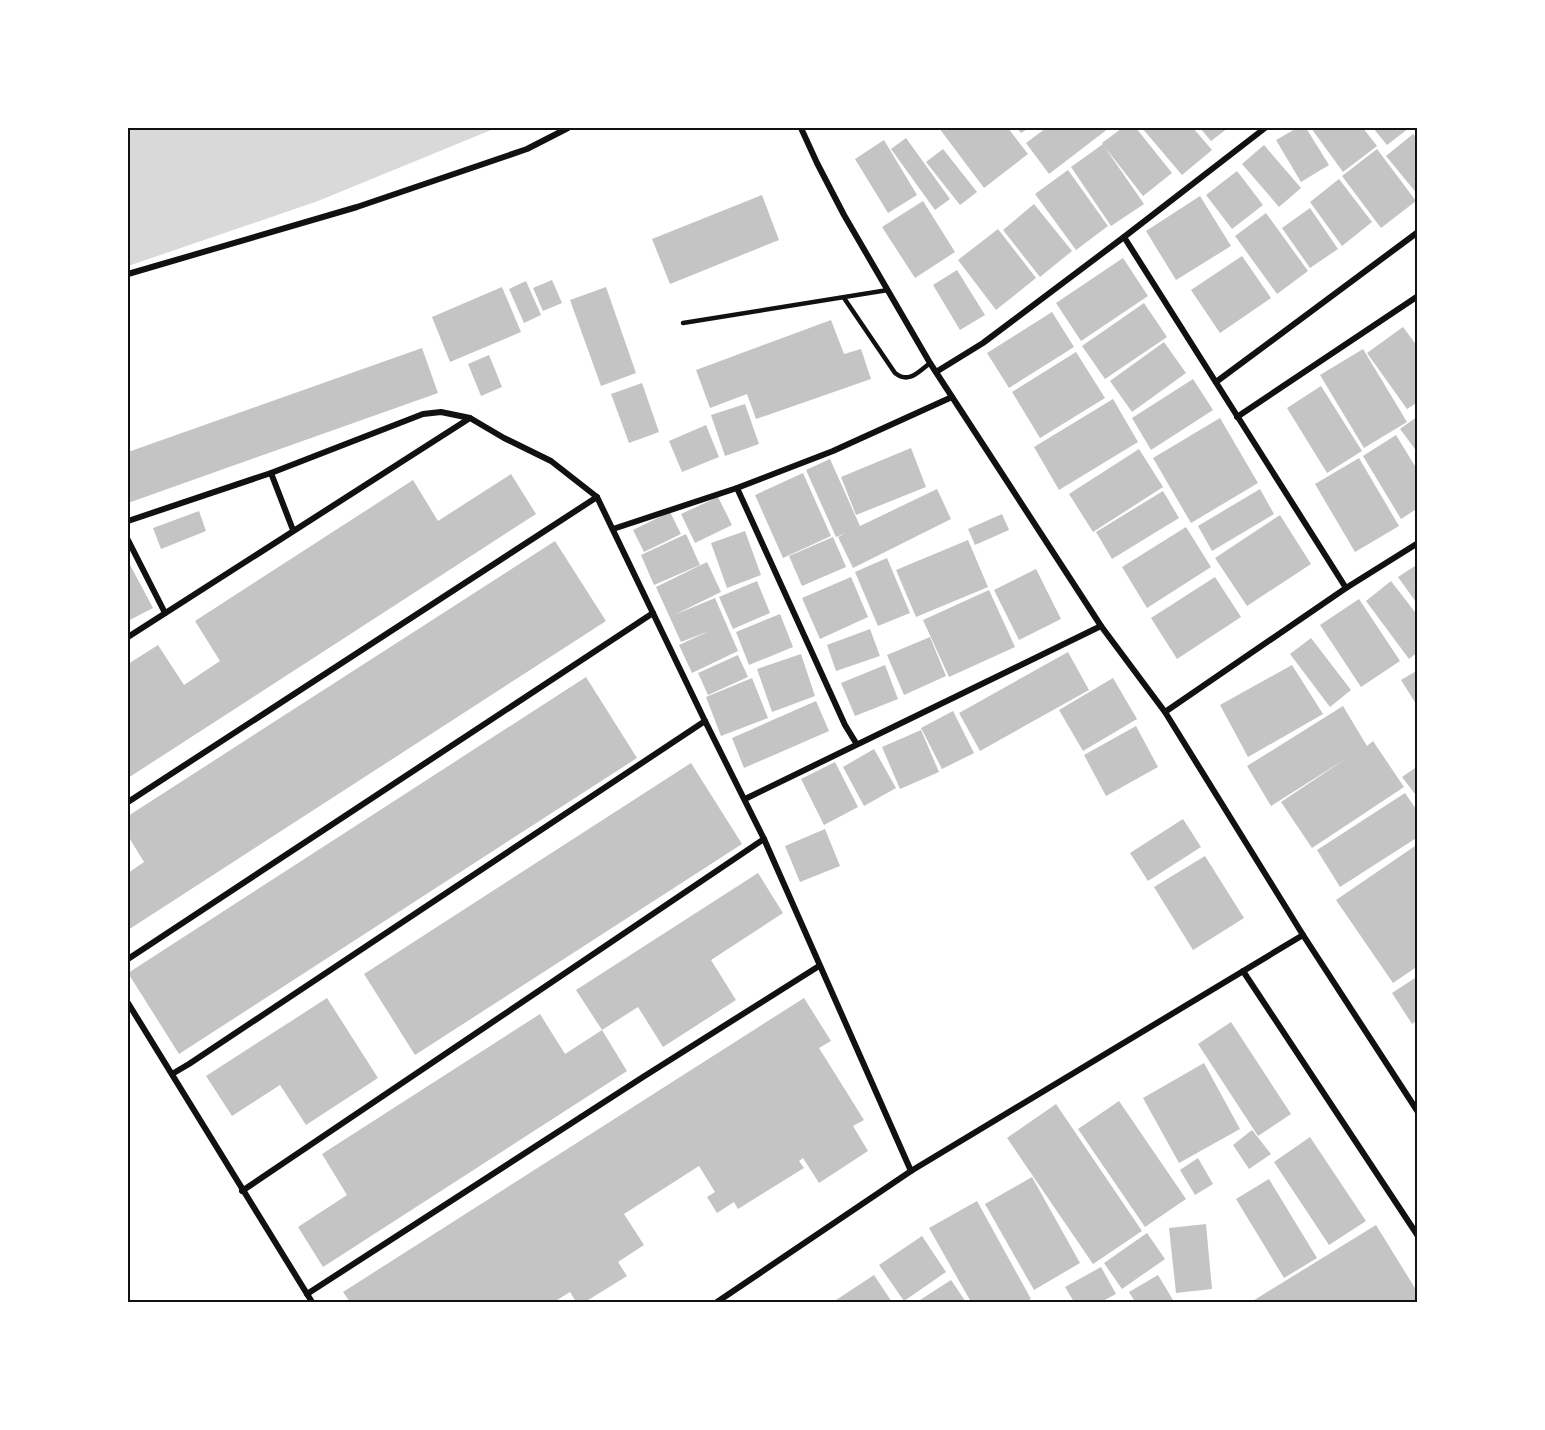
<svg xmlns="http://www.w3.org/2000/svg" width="1545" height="1430" viewBox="0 0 1545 1430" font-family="'Nunito Sans',sans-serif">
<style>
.water{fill:#d9d9d9}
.building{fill:#c4c4c4}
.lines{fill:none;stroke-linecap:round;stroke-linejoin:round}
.service{stroke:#111;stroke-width:4.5}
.minor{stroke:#111;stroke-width:6}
.neatline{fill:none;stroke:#111;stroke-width:2}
</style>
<rect width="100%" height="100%" fill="#fff"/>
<polygon class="water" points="128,128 496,128 318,201 128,266"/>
<g class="building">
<polygon points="939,128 1008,128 1028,154 984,188"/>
<polygon points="1017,128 1029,128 1021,133"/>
<polygon points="1046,128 1109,128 1049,174 1026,143"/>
<polygon points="1122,128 1136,128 1172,173 1143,196 1104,146 1144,204 1111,226 1071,167 1103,144 1102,143"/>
<polygon points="1142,128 1193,128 1212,150 1182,175"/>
<polygon points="1200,128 1228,128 1211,141"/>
<polygon points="1297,128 1306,128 1329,165 1301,182 1276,140"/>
<polygon points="1311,128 1363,128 1377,146 1343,172"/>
<polygon points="1373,128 1409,128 1387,145"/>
<polygon points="1413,134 1418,139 1418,195 1386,156"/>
<polygon points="906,138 950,199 935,210 891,149"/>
<polygon points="884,140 917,195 888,213 855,159"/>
<polygon points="1264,145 1301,188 1279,207 1242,164"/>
<polygon points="943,149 977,192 960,205 926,162"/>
<polygon points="1377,149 1416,201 1381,228 1342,176"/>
<polygon points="1068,170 1108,226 1076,250 1035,194"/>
<polygon points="1237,171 1263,205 1232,229 1206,195"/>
<polygon points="1339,179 1372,222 1342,246 1310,202"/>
<polygon points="762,195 779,240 670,284 652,239"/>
<polygon points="1200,196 1231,246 1176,280 1146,231"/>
<polygon points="923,201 955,252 915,278 882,227"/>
<polygon points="1034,204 1072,251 1040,277 1003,230"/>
<polygon points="1310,208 1338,249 1310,268 1282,228"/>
<polygon points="1266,213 1308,271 1277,294 1235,236"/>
<polygon points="998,229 1036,278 996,310 958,260"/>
<polygon points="1242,256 1271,298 1220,333 1191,290"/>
<polygon points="1123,258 1148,296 1081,341 1056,303"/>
<polygon points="957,270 985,315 960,330 933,285"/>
<polygon points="552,280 562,303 543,311 533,288"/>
<polygon points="526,281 541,315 524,323 509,289"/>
<polygon points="502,287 521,332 450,362 432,317"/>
<polygon points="606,287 636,373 601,386 570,300"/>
<polygon points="1144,303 1167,337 1105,379 1082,346"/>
<polygon points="1052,312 1074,347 1009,388 987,353"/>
<polygon points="831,320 844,354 861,349 871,379 756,419 747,394 710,408 696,370"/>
<polygon points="1403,327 1418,347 1418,402 1407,409 1367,353"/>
<polygon points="1164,342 1186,373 1132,412 1110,381"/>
<polygon points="422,348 438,393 128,503 128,452"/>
<polygon points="1363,349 1407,422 1364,448 1320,375"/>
<polygon points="1076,352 1105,398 1040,438 1012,392"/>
<polygon points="489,355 502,387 481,396 468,364"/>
<polygon points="1193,379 1213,410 1151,450 1132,418"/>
<polygon points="642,383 659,432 629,443 611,394"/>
<polygon points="1321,386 1362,451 1327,473 1287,408"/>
<polygon points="1113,399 1138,442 1059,490 1034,447"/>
<polygon points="745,404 759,444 725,456 711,415"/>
<polygon points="1418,416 1418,453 1400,429"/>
<polygon points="1220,418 1258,483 1191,523 1153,458"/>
<polygon points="706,425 719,457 682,472 669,441"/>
<polygon points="1396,435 1418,471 1418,508 1401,519 1363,456"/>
<polygon points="911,448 926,487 856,515 841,477"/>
<polygon points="1139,449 1163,487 1093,532 1069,494"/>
<polygon points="1359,458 1399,526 1355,552 1315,484"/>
<polygon points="830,459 860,526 937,489 951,519 853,568 838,537 846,533 836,537 806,470"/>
<polygon points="803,473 831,536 783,558 755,495"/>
<polygon points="511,474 536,514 128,778 128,664 158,645 184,685 220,661 195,621 376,504 413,480 438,521"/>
<polygon points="1260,489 1274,514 1212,551 1198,526"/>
<polygon points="1163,491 1179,518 1112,559 1096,532"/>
<polygon points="718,497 732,525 695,543 681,514"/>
<polygon points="199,511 206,531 161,549 153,528"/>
<polygon points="670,512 681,534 644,552 633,530"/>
<polygon points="1002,514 1009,530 975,545 968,529"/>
<polygon points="1280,515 1311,564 1247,606 1215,558"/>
<polygon points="1186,527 1211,567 1147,608 1122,567"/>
<polygon points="745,531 761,575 727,588 711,543"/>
<polygon points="686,534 700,565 654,585 641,555"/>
<polygon points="833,537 846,567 802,586 789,556"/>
<polygon points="968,540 988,587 916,617 896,570"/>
<polygon points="555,541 606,621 128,930 128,873 144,862 128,836 128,816"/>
<polygon points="887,558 910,613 878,626 855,572"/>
<polygon points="128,561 153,608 128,621"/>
<polygon points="707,562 721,592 674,615 715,598 738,651 692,673 679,645 709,631 681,642 656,587"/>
<polygon points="1418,564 1418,605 1398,577"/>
<polygon points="1036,569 1061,619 1019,640 994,590"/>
<polygon points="851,577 868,617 820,639 802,598"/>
<polygon points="1215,577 1241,617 1177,659 1151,618"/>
<polygon points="757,581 770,613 733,629 719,597"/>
<polygon points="1391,581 1418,616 1418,652 1409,659 1366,601"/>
<polygon points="989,590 1015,647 949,677 923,620"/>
<polygon points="1359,599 1400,661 1361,687 1320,625"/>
<polygon points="780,614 793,647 749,665 736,632"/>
<polygon points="870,629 880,656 836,671 827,645"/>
<polygon points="930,637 946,676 904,695 887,655"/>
<polygon points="1311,638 1351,690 1330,707 1290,654"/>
<polygon points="1068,652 1089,690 980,751 959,713"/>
<polygon points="801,654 815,696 772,712 757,669"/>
<polygon points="738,655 748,677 708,695 698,673"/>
<polygon points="885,665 898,699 855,716 841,683"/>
<polygon points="1292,665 1323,714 1248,757 1220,705"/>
<polygon points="1418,670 1418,707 1401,680"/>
<polygon points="586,677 637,758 179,1054 128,973"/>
<polygon points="752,678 768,718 721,736 706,697"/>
<polygon points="1113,678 1137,719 1083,751 1059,710"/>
<polygon points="816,701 829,731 744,768 732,738"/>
<polygon points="1343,706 1367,746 1373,741 1404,787 1312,848 1281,802 1347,758 1271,806 1247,766"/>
<polygon points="953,711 974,753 942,769 921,728"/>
<polygon points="1136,726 1158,767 1106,796 1084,755"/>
<polygon points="921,730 939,772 900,789 882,747"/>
<polygon points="874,749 896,788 864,806 843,767"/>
<polygon points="835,762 858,807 824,825 801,779"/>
<polygon points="691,763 742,844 415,1055 364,974"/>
<polygon points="1418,766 1418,798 1402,777"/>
<polygon points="1405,793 1418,812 1418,837 1340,887 1317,850"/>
<polygon points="1183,819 1201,847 1148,881 1130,853"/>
<polygon points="825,829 840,866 800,882 785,846"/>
<polygon points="1418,844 1418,966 1393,983 1336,900"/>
<polygon points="1205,856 1244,918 1193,950 1154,887"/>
<polygon points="758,873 783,913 711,960 736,1000 663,1047 638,1007 602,1030 576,990"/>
<polygon points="1418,976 1418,1020 1412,1024 1392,993"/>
<polygon points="327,998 378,1078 306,1125 280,1085 232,1116 206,1076"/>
<polygon points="804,998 831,1041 819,1048 864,1120 853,1126 868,1151 819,1183 803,1158 799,1161 804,1168 738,1209 734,1202 717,1213 707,1197 715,1192 699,1166 624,1214 644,1245 618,1262 627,1276 585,1302 576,1302 570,1292 554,1302 350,1302 343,1292"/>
<polygon points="540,1014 565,1054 602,1030 627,1071 323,1267 298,1227 347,1195 322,1154"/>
<polygon points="1231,1022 1291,1114 1258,1136 1198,1044"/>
<polygon points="1204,1063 1240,1129 1179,1163 1143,1098"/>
<polygon points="1119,1101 1186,1199 1145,1227 1078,1129"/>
<polygon points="1056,1104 1142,1231 1093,1264 1007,1138"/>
<polygon points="1252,1130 1271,1154 1249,1169 1233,1145"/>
<polygon points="1310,1137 1366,1221 1329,1245 1274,1162"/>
<polygon points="1198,1158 1213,1184 1195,1195 1180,1170"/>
<polygon points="1032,1177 1080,1263 1034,1290 985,1204"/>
<polygon points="1269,1179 1317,1258 1284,1278 1236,1199"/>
<polygon points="977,1201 1031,1299 1024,1302 971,1302 929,1228"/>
<polygon points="1206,1224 1212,1289 1176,1293 1169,1228"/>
<polygon points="1376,1225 1418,1293 1418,1302 1251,1302"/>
<polygon points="1147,1233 1165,1259 1122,1289 1104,1263"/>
<polygon points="922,1236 946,1272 904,1301 879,1265"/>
<polygon points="1101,1267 1116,1294 1101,1302 1074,1302 1065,1287"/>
<polygon points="874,1275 892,1302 833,1302"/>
<polygon points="1158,1275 1173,1300 1169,1302 1135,1302 1129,1292"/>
<polygon points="951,1280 966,1302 917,1302"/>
</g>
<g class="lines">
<g class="service">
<path d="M844,298L895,373C909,384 918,372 930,363"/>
<polyline points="683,323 888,290"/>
</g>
<g class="minor">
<polyline points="801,128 817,163 844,215 930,363 1101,626 1165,712 1303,935 1418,1112"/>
<polyline points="1124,237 1346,588"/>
<polyline points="128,274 357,207 527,149 568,128"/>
<polyline points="936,372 983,343 1124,237 1265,128"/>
<polyline points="1216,382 1418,232"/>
<polyline points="1237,417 1418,296"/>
<polyline points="271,473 293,530"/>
<polyline points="737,488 845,725 856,743"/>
<polyline points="128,521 271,473 423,414 441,412 470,418"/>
<polyline points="613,529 737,488 833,451 952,397"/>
<polyline points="128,540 165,613"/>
<polyline points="128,637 470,418 504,438 551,461 597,497 705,721 764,839 911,1171"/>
<polyline points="1165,712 1346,588 1418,543"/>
<polyline points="745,799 1101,626"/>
<polyline points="128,802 597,497"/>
<polyline points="128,959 653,613"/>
<polyline points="1243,971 1418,1236"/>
<polyline points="128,1003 312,1302"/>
<polyline points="172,1074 189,1064 705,721"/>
<polyline points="242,1191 764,839"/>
<polyline points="307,1294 643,1077 819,966"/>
<polyline points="717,1302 911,1171 1303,935"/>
</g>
</g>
<rect width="1545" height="1430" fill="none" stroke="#ffffff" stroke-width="258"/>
<rect x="129" y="129" width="1287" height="1172" class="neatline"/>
</svg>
